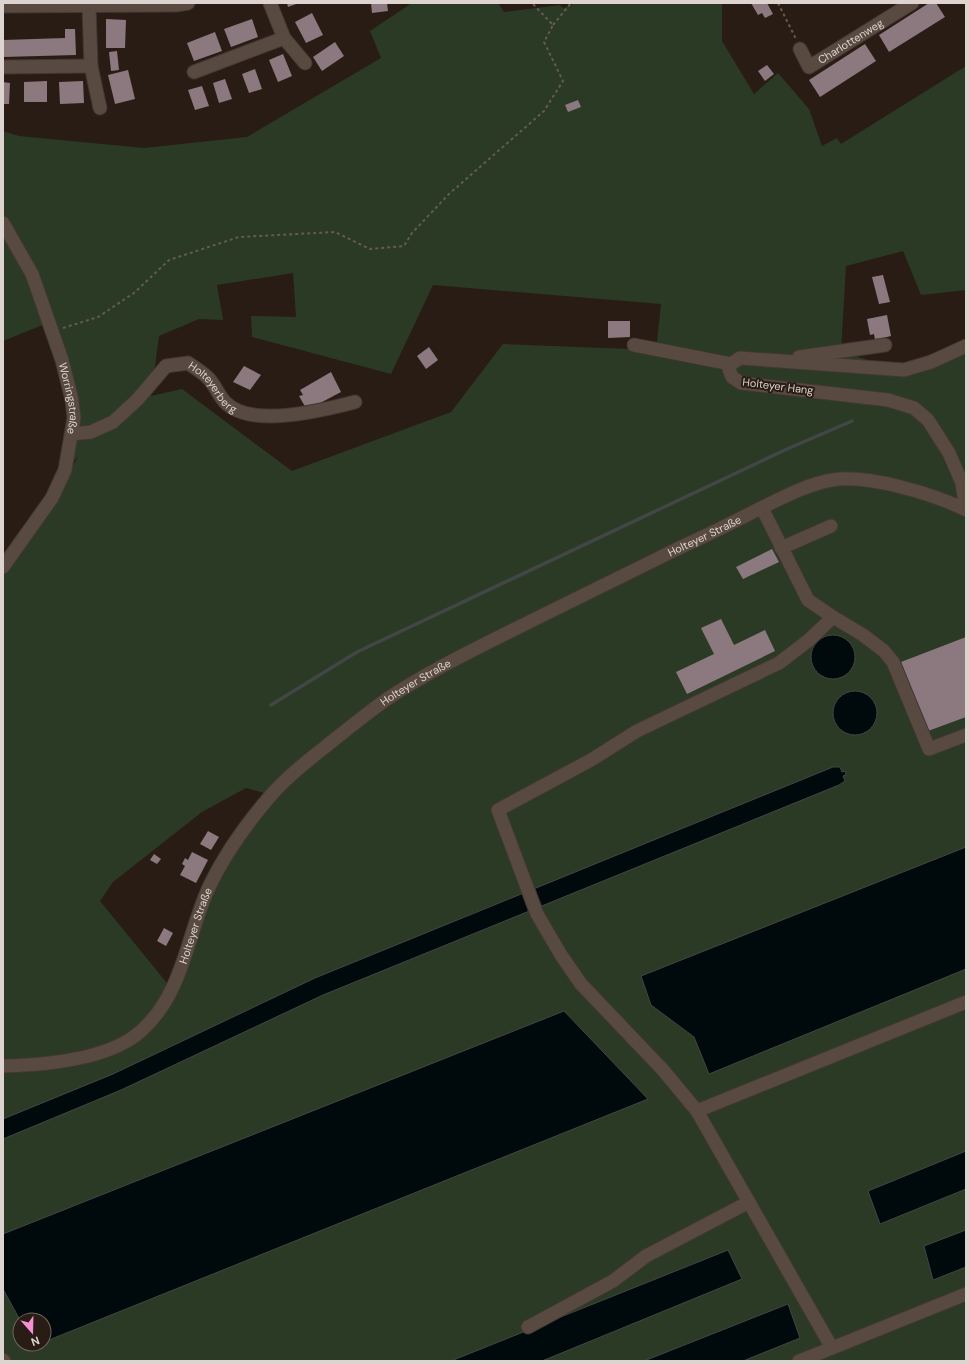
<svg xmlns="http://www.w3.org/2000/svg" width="969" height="1364" viewBox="0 0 969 1364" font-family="'DM Sans',sans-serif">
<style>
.green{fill:#2b3a25;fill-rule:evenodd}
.water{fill:#00090b;stroke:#424646}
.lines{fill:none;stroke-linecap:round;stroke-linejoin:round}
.stream{stroke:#424646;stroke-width:3.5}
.building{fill:#8c7980}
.minor-casing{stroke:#423733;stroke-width:15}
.path{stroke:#655a53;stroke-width:2;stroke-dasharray:3 3;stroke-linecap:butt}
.minor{stroke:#584a40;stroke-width:13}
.labels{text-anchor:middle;stroke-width:4;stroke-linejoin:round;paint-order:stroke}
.street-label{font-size:11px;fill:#ddd4cf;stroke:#281c14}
</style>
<rect width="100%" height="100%" fill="#281c14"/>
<g class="green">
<path d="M412,3H498L504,12L560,5L563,8L576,3H722V41L754,94L778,73L809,109L822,146L837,138L841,144L966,66V290L921,295L903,251L846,266L841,351L902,372L931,364L966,350V496C959,468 941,424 915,408C907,403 898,401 889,399C892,403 911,407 918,412C935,423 959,466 962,485C963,493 962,499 961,507L914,489L869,478L845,476L811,482L761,504L538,614L410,681L356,718L268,794L246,788L202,812L113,882L100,901L171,988C148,1040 113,1051 61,1059C41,1062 23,1064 3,1064V574L58,495L78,456L67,470L77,423L55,336L33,274L19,246L3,222V131L19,136L144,148L247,137L381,58L370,31ZM293,273L296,317L251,316L252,337L391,374L433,285L661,304L656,350L503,344L451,412L292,471L182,389L151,396L159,336L199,319L223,320L217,285Z"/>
<polygon points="3,226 17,248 45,324 3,341"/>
<path d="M845,483L890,488L966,513V1361H3V1067L79,1058L152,1023L210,888L272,797L366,719L447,668L812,490ZM20,1320H44V1344H20Z"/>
</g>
<g class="water">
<circle cx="833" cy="657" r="22"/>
<circle cx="855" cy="713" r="22"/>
<polygon points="833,767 840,767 842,772 845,771 846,775 843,776 845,781 839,785 323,995 121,1090 3,1139 3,1119 113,1074 315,978"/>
<polygon points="966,847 966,969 709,1074 694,1037 651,1005 641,976"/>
<polygon points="564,1011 648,1099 44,1342 44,1320 20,1320 3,1289 3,1234"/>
<polygon points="966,1151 966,1189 880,1224 868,1191"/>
<polygon points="966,1230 966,1267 933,1280 924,1246"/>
<polygon points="728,1250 742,1279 542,1361 451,1361"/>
<polygon points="788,1304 800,1338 743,1361 644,1361"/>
</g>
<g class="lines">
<polyline class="stream" points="271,705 357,652 787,449 852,421"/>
</g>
<g class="building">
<polygon points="287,3 299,3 288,7"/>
<polygon points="371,3 387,3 388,11 372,13"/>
<polygon points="751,3 767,3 773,14 765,18 762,13 758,15"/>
<polygon points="929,3 936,3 945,17 889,52 879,35"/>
<polygon points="312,13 323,35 306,43 295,22"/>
<polygon points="106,19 126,20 125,48 106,48"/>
<polygon points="252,19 258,37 231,47 224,29"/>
<polygon points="65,29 75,29 76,55 3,57 3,40 65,38"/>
<polygon points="215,32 222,51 194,61 187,43"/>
<polygon points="335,42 344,56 322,71 313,57"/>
<polygon points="865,44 876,61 820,97 809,80"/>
<polygon points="117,51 119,70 111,71 109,52"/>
<polygon points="283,54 292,76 278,82 269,60"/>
<polygon points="767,65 774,74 765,81 758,71"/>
<polygon points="255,69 262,89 249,93 242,74"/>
<polygon points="128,70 135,99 115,104 108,75"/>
<polygon points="225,79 232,99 219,103 213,83"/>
<polygon points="47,81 47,102 24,102 24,82"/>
<polygon points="83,81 84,103 60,104 59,82"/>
<polygon points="3,82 10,83 9,104 3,104"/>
<polygon points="202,86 209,106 195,110 188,90"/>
<polygon points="578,100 581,107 568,112 565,105"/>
<polygon points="883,275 890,302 879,304 872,277"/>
<polygon points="887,315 891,336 875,340 874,334 870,335 867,319"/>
<polygon points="608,321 630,321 630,337 608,338"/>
<polygon points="429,347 438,360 426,369 417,356"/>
<polygon points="244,366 261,375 250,390 233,382"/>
<polygon points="331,372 341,392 307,410 299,396 303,395 300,390"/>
<polygon points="772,549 779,562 743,579 736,567"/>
<polygon points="721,619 734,645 765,630 775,651 687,694 676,672 714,654 701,628"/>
<polygon points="966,637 966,717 928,731 901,662"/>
<polygon points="208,831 219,837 211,850 200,844"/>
<polygon points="192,852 208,860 196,883 180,875 185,866 182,864 185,858 188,860"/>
<polygon points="154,854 161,859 157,864 150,860"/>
<polygon points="164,928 173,933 166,946 157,941"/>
</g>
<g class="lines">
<defs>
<g id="minor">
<polyline points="270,3 284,38 305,63"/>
<polyline points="3,6 176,5 188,3"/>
<polyline points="89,7 91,66 100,108"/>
<path id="s1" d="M800,49L809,67L912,3"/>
<polyline points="3,67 91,66"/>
<polyline points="194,72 284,38"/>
<path id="s2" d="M3,223L32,274L62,360L72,400L74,418L65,470L52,498L3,567"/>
<polyline points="634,345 731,364"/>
<polyline points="799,357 885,345"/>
<path id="s3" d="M72,434L91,432L113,422L137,400L166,366L188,363C194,367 202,372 207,377C215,384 218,395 225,402C250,429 324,410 355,402"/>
<polyline points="762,508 808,600 833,617 863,635 884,651 893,662 929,749 966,735"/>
<polyline points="963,508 964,497 962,483 949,453 928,420 914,408 888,400 741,383 732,377 729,369 731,364 740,358 904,370 931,362 966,346"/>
<polyline points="781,548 831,526"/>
<polyline points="833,617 809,640 779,663 637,731 591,760 498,810 537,914 561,955 581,984 663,1070 697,1111 966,1002"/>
<path id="s4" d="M3,1066C45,1065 109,1060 141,1031C184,993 187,934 210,885C225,854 245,826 267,800C283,780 305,763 325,747C345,731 366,714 387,699C431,670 479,647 525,624C576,599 627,574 677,549C703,537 728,525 753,512C778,500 804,485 832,480C867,474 934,494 966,510"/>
<polyline points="697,1111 832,1348 966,1294"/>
<polyline points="528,1327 613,1281 646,1256 749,1202"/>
<polyline points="3,1360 4,1361"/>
<polyline points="799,1361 832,1348"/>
</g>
</defs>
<use href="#minor" class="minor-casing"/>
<g class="path">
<polyline points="778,3 796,39"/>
<polyline points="553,25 571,3"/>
<polyline points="63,328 98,317 134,293 169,260 239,237 335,232 370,249 404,246 412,233 449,194 544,111 563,81 544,42 553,25 532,3"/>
</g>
<use href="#minor" class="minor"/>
</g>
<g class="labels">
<g class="street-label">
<text dy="4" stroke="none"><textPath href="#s1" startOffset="69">Charlottenweg</textPath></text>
<text transform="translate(778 386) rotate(7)" y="4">Holteyer Hang</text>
<text dy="4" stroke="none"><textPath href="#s3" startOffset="178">Holteyerberg</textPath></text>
<text dy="4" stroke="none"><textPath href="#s2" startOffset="189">Worringstraße</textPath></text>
<text dy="4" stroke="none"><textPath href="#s4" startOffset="925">Holteyer Straße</textPath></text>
<text dy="4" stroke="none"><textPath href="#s4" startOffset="601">Holteyer Straße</textPath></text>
<text dy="4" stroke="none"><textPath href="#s4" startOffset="265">Holteyer Straße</textPath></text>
</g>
</g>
<rect width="969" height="1364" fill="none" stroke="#ddd4cf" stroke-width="8"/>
<g transform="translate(32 1332) rotate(160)"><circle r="19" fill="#281c14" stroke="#70665f"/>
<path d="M0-3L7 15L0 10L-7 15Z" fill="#f591d2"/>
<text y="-6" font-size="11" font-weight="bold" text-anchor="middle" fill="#ddd4cf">N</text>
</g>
</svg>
